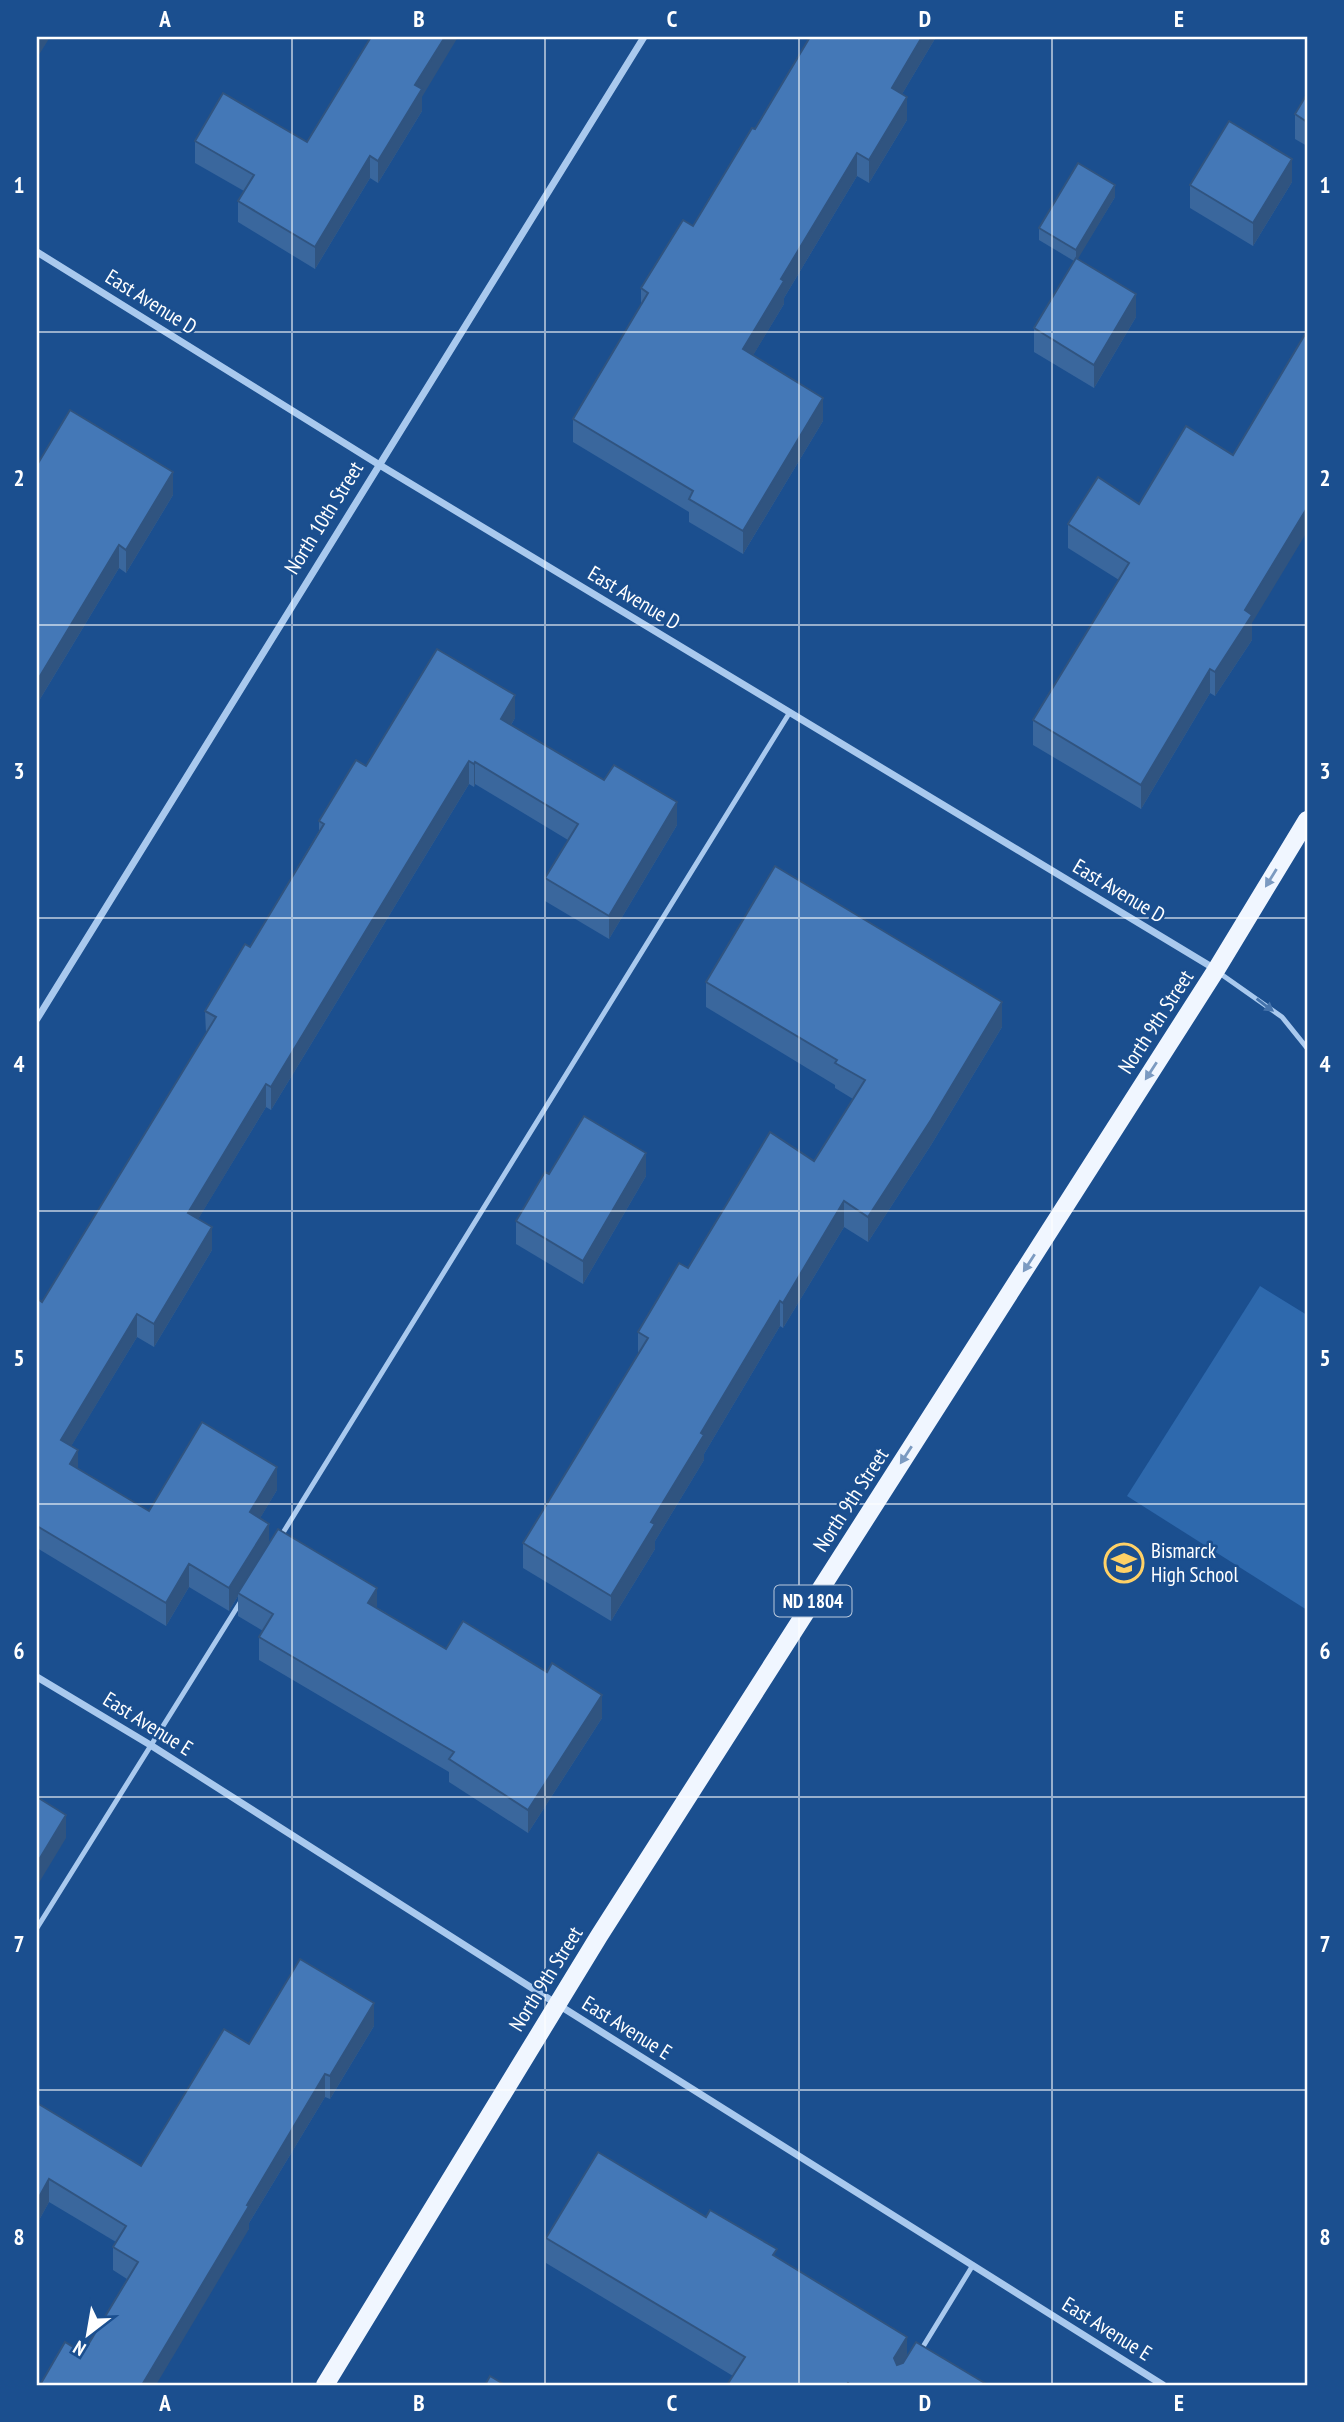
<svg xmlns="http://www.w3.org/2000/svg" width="1344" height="2422" viewBox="0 0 1344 2422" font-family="'PT Sans Narrow',sans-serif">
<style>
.green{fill:#2e69ad}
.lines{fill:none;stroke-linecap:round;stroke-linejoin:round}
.service{stroke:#a9c9ee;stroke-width:5}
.minor{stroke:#a9c9ee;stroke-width:7}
.primary{stroke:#f0f6ff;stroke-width:18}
.wall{fill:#3a679d}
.shaded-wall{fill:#305480}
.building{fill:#4478b7;stroke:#305480;stroke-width:2}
.oneway{fill:#7b9ac1}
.oneway2{fill:#4674ac}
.grid{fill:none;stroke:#fff;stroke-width:2;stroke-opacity:0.55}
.labels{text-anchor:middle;stroke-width:5;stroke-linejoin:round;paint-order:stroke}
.shield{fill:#1b4f8f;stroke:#bbcadd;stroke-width:2}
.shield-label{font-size:19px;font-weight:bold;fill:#fff}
.street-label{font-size:21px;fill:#fff;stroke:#1b4f8f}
.poi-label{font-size:21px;fill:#fff;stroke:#1b4f8f;text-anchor:start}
.neatline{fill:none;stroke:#fff;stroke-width:2.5}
.grid-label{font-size:23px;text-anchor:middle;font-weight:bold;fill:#fff}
</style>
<rect width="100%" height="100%" fill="#1b4f8f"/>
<polygon class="green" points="1260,1286 1307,1315 1307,1610 1127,1496"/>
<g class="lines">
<g class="service">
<polyline points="1218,972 1282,1017 1307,1048"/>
<polyline points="281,1536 790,712"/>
<polyline points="37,1928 241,1601"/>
<polyline points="921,2350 973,2265"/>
</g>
<g class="minor">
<polyline points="37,252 378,464 1215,969"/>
<polyline points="37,1019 644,37"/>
<polyline points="37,1677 152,1746 557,2004 1163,2385"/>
</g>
<polyline class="primary" points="325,2385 599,1936 1216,970 1307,820"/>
</g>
<g class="wall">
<polygon points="810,37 936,37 902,94 907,120 869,183 857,176 784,298 784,304 753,355 823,421 743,554 689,522 689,512 573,442 573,419 641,305 641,288 693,226 755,129"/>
<polygon points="1307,94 1307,146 1295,139 1295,114"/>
<polygon points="422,97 422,111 378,183 370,178 315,269 238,222 238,201 244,191 195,163 195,141 307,142"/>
<polygon points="1292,182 1253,246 1190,208 1190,185"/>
<polygon points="1115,197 1077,259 1136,317 1094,388 1034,352 1034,328 1074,261 1039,240 1039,228"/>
<polygon points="1233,455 1252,623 1252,640 1215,696 1210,693 1141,809 1033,745 1033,720 1119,580 1068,548 1068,524 1139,504"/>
<polygon points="37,465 173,495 126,573 119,568 37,704"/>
<polygon points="515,718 511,725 677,825 609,939 545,901 545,878 568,840 475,784 474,787 469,784 271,1110 266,1107 198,1219 212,1250 154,1347 137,1337 71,1446 78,1469 149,1511 277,1490 260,1518 269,1543 446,1649 602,1718 528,1833 449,1782 449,1772 259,1660 259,1637 263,1631 238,1616 238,1596 229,1611 189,1587 166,1626 37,1548 37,1301 42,1302 206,1033 205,1011 250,947 319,831 319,821 366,766"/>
<polygon points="706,982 1002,1027 931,1145 868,1242 844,1227 783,1328 780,1326 704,1454 704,1460 655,1541 655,1549 611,1621 523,1568 523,1543 638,1354 638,1332 688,1268 814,1161 853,1099 835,1088 835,1085 706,1007"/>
<polygon points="549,1174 646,1176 583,1284 516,1244 516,1221"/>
<polygon points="374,2026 330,2099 325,2097 249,2223 249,2229 83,2353 127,2279 113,2270 113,2247 116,2242 49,2202 38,2222 37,2221 37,2103 141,2166 249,2044"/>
<polygon points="706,2217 777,2257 907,2356 988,2385 727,2385 733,2376 546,2263 546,2238"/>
</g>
<g class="shaded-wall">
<polygon points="37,37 50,37 37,58"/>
<polygon points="445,37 458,37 422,97 422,111 378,183 378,161 415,85"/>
<polygon points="922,37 936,37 892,111 892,88"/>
<polygon points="907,97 907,120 869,183 869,160"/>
<polygon points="857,153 857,176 784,298 784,304 743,372 743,349 781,279"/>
<polygon points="370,156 370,178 315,269 315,247"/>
<polygon points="1292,159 1292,182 1253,246 1253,223"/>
<polygon points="1115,185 1115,197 1076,262 1076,250"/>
<polygon points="1136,294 1136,317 1094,388 1094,365"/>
<polygon points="823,398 823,421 743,554 743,531"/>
<polygon points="173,472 173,495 126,573 126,550"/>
<polygon points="1307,508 1307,532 1252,623 1252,640 1215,696 1215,672 1245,610"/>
<polygon points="119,545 119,568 37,704 37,681"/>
<polygon points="1210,669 1210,693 1141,809 1141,785"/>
<polygon points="515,695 515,718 501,741 501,719"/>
<polygon points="469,761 469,784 271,1110 271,1087"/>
<polygon points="475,762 475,784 474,787 474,764"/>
<polygon points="677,802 677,825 609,939 609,916"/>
<polygon points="1002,1002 1002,1027 931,1145 868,1242 868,1217"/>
<polygon points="266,1084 266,1107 188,1236 188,1213"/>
<polygon points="646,1153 646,1176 583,1284 583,1261"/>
<polygon points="844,1201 844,1227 783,1328 783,1303"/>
<polygon points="212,1227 212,1250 154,1347 154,1324"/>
<polygon points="780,1301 780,1326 704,1454 704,1460 655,1541 655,1549 611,1621 611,1596 701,1433"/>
<polygon points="137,1314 137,1337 61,1463 61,1440"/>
<polygon points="78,1450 78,1473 70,1464"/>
<polygon points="277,1467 277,1490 250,1535 250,1512"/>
<polygon points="269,1524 269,1546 238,1593 238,1596 229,1611 229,1588"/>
<polygon points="189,1564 189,1587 166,1626 166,1603"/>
<polygon points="377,1588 377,1611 368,1603"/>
<polygon points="602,1695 602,1718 528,1833 528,1810"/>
<polygon points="66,1815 66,1838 37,1886 37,1863"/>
<polygon points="374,2003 374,2026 330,2099 330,2076"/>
<polygon points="325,2074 325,2097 249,2223 249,2229 156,2385 142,2385 247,2205"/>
<polygon points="49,2179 49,2202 38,2222 38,2199"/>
<polygon points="907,2337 907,2362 894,2383 894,2358"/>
</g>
<g class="building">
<polygon points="371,37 445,37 415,85 422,89 378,161 370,156 315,247 238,201 254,175 195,141 223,93 307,142"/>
<polygon points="810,37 922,37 892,88 907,97 869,160 857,153 781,279 784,281 743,349 823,398 743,531 689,499 693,491 573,419 648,293 641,288 683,220 693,226 752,128 755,129"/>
<polygon points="1307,94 1307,122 1295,114"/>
<polygon points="1229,121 1292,159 1253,223 1190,185"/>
<polygon points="1078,163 1115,185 1076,250 1039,228"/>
<polygon points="1076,258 1136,294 1094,365 1034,328"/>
<polygon points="1307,331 1307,508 1245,610 1252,615 1215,672 1210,669 1141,785 1033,720 1129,563 1068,524 1098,477 1139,504 1186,426 1233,455"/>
<polygon points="70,410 173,472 126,550 119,545 37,681 37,465"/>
<polygon points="437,649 515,695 501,719 604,780 614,765 677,802 609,916 545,878 578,824 475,762 474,764 469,761 271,1087 266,1084 188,1213 212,1227 154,1324 137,1314 61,1440 78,1450 70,1464 149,1511 202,1422 277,1467 250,1512 269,1524 229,1588 189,1564 166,1603 37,1526 37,1301 38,1299 42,1302 216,1017 205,1011 245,944 250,947 324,824 319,821 356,760 366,766"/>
<polygon points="775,866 1002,1002 931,1120 868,1217 844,1201 783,1303 780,1301 701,1433 704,1435 651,1522 655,1524 611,1596 523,1543 648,1338 638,1332 679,1263 688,1268 770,1132 814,1161 865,1080 835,1063 837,1060 706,982"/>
<polygon points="584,1116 646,1153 583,1261 516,1221 545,1172 549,1174"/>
<polygon points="278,1529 377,1588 368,1603 446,1649 463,1621 547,1672 552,1663 602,1695 528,1810 449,1759 454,1752 259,1637 273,1614 238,1593"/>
<polygon points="37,1797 66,1815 37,1863"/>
<polygon points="300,1959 374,2003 330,2076 325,2074 247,2205 249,2206 142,2385 40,2385 65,2342 83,2353 138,2262 113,2247 126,2226 49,2179 38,2199 37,2198 37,2103 141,2166 224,2029 249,2044"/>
<polygon points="598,2152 706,2217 710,2210 777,2249 773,2255 907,2337 894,2358 897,2365 903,2363 916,2342 988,2385 851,2385 848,2383 846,2385 727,2385 745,2357 546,2238"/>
<polygon points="490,2376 505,2385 485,2385"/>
</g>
<defs><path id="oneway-solid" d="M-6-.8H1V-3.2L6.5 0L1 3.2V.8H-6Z" transform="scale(1.75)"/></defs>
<g class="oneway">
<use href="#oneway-solid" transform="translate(1271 878) rotate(122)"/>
<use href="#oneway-solid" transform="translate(1151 1071) rotate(123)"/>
<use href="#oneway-solid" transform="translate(1029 1263) rotate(123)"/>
<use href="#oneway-solid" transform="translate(906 1455) rotate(123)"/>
</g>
<use class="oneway2" href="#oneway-solid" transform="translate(1265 1005) rotate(37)"/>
<path class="grid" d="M292,37V2385M545,37V2385M799,37V2385M1052,37V2385M37,332H1307M37,625H1307M37,918H1307M37,1211H1307M37,1504H1307M37,1797H1307M37,2090H1307"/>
<defs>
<symbol id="school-ring" viewBox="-11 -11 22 22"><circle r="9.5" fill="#1b4f8f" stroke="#ffd166" stroke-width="1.5"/><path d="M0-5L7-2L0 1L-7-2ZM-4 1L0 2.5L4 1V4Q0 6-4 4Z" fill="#ffd166"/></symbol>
</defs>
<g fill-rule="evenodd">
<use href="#school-ring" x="1102" y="1541" width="44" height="44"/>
</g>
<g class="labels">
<rect class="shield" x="774.5" y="1585.5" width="77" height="31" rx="5"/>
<g class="shield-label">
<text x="813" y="1608">ND 1804</text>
</g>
<g class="street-label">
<text transform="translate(151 302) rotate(32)" y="7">East Avenue D</text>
<text transform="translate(324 518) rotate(-58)" y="7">North 10th Street</text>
<text transform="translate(634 598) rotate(31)" y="7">East Avenue D</text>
<text transform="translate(1119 891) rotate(31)" y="7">East Avenue D</text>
<text transform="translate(1156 1022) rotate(-57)" y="7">North 9th Street</text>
<text transform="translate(851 1500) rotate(-57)" y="7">North 9th Street</text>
<text transform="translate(148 1724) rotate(32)" y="7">East Avenue E</text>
<text transform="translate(546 1979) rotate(-58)" y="7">North 9th Street</text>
<text transform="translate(627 2028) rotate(32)" y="7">East Avenue E</text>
<text transform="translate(1107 2329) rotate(32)" y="7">East Avenue E</text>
</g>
<g class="poi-label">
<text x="1151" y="1558">Bismarck<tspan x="1151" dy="24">High School</tspan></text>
</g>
</g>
<rect width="1344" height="2422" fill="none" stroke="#1b4f8f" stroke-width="77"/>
<g transform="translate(88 2334) rotate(211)" stroke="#1b4f8f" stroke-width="5" paint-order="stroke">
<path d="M0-5L12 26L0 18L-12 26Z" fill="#ffffff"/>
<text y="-10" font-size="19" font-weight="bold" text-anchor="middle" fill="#ffffff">N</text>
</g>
<rect x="38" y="38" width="1268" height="2346" class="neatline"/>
<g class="grid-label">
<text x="165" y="27">A</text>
<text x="419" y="27">B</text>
<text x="672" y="27">C</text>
<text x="925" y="27">D</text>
<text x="1179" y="27">E</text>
<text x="19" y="193">1</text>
<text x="1325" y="193">1</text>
<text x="19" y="486">2</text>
<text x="1325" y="486">2</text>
<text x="19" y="779">3</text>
<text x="1325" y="779">3</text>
<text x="19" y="1072">4</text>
<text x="1325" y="1072">4</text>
<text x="19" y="1366">5</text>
<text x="1325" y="1366">5</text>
<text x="19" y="1659">6</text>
<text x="1325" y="1659">6</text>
<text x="19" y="1952">7</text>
<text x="1325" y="1952">7</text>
<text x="19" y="2245">8</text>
<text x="1325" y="2245">8</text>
<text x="165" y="2411">A</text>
<text x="419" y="2411">B</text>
<text x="672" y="2411">C</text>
<text x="925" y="2411">D</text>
<text x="1179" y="2411">E</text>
</g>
</svg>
